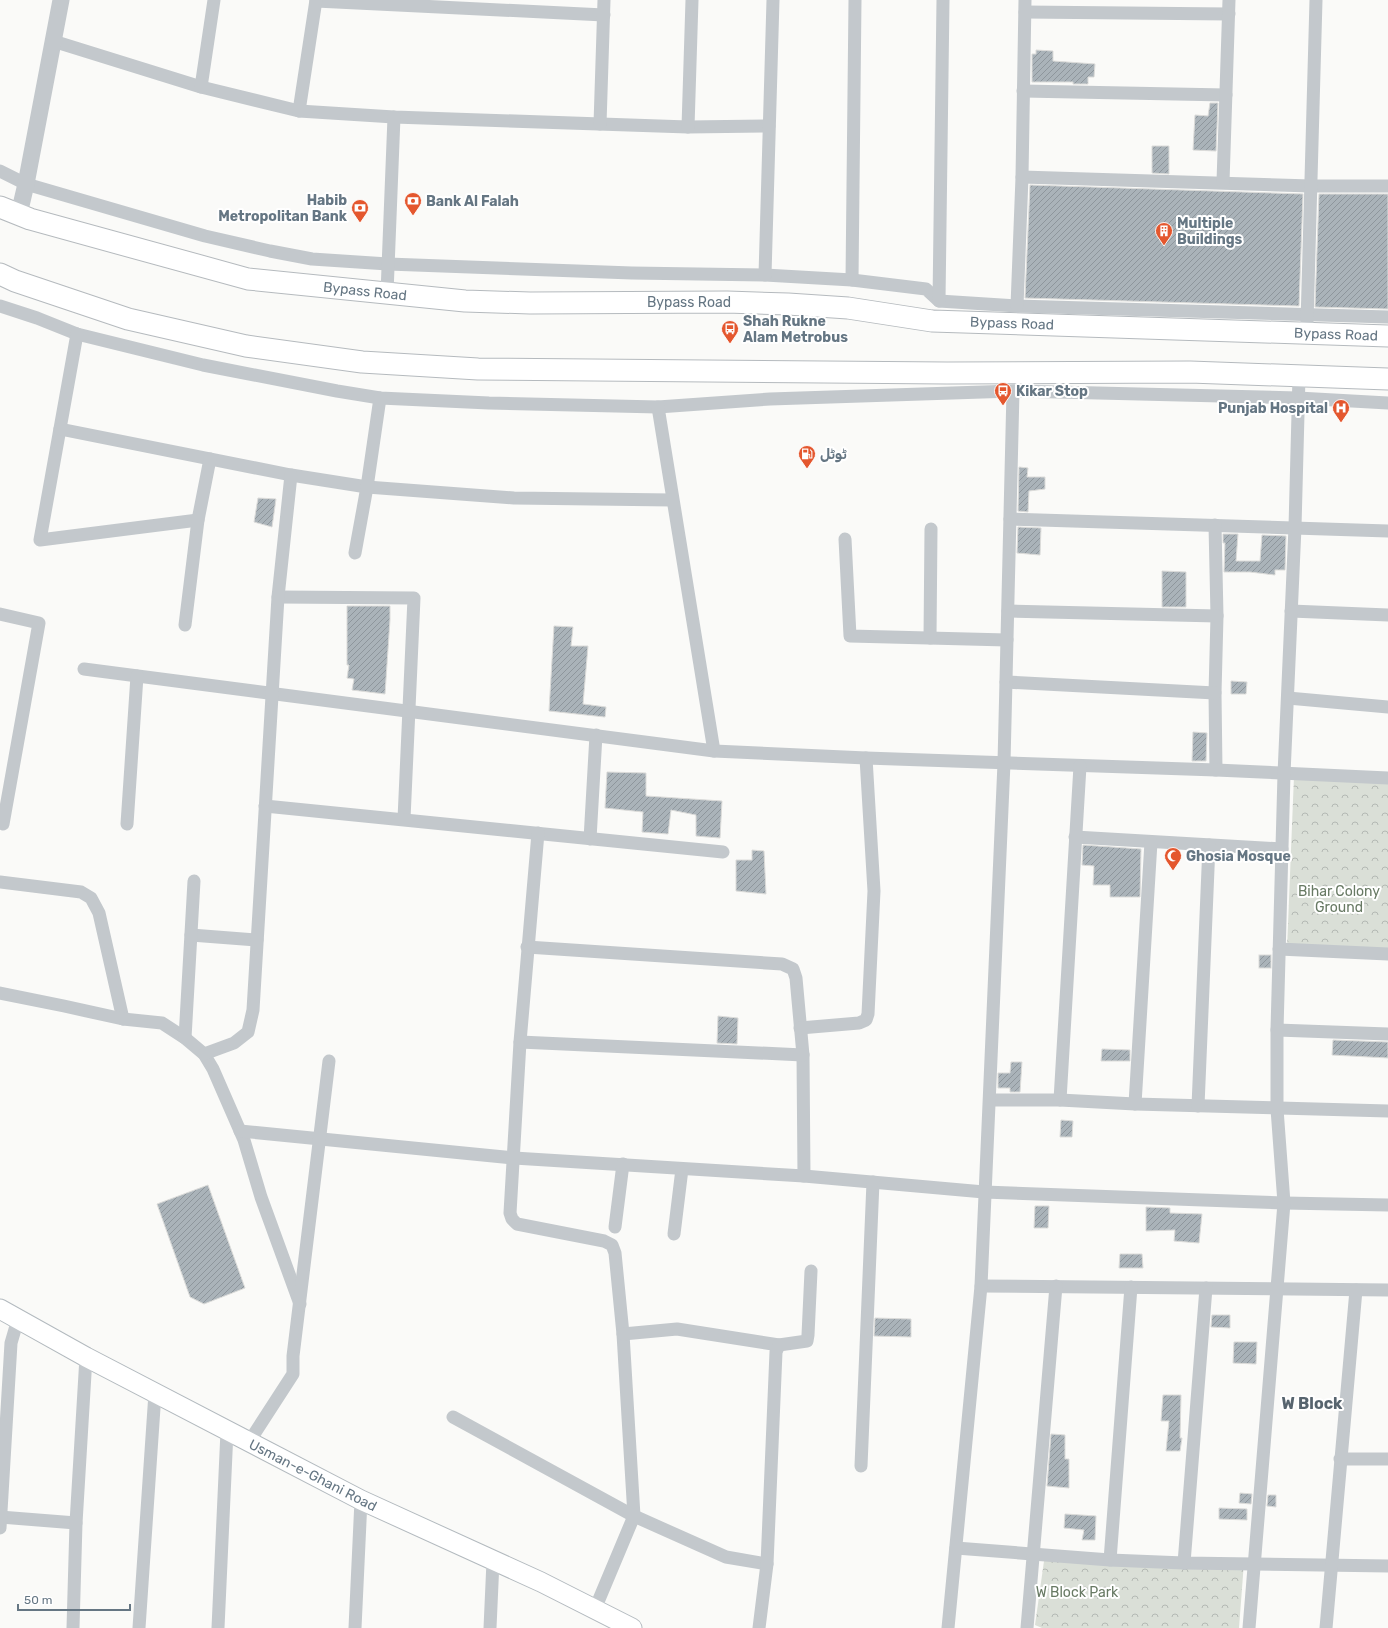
<svg xmlns="http://www.w3.org/2000/svg" width="1388" height="1628" viewBox="0 0 1388 1628" font-family="Rubik,Vazirmatn,sans-serif">
<style>
.park{fill:url(#park-crowns)}
.building{fill:url(#building-hatch);stroke:#dcdcda}
.lines{fill:none;stroke-linecap:round;stroke-linejoin:round}
.secondary-casing{stroke:#b3babf;stroke-width:21}
.primary-casing{stroke:#b5babe;stroke-width:23}
.minor{stroke:#c3c8cc;stroke-width:13}
.tertiary{stroke:#c3c8cc;stroke-width:17}
.secondary{stroke:#fff;stroke-width:19}
.primary{stroke:#fff;stroke-width:21}
.labels{text-anchor:middle;stroke-width:4;stroke-linejoin:round;paint-order:stroke}
.poi-label{font-size:14px;font-weight:bold;fill:#657683;stroke:#fff;text-anchor:start}
.street-label{font-size:14px;fill:#657683;stroke:#fff}
.park-label{font-size:14px;fill:#687a64;stroke:#fff}
.quarter-label{font-size:16px;font-weight:bold;fill:#57646e;stroke:#fff}
</style>
<defs>
<pattern id="park-crowns" width="20" height="18" patternUnits="userSpaceOnUse"><rect width="20" height="18" fill="#dadfd7"/><path d="M2 6a3 3 0 1 1 6 0M12 15a3 3 0 1 1 6 0" fill="none" stroke="#b4b9b4"/></pattern>
<pattern id="building-hatch" width="6" height="6" patternUnits="userSpaceOnUse"><rect width="6" height="6" fill="#aab3b9"/><path d="M-1 1l2-2M0 6l6-6M5 7l2-2" fill="none" stroke="#8e969c"/></pattern>
</defs>
<rect width="100%" height="100%" fill="#fafaf8"/>
<g class="park">
<polygon points="1294,776 1388,779 1388,953 1287,949"/>
<polygon points="1045,1554 1244,1562 1239,1628 1042,1628 1035,1625"/>
</g>
<g class="building">
<polygon points="1036,50 1053,51 1053,61 1095,64 1094,77 1088,77 1088,84 1073,84 1073,82 1032,82 1032,54 1036,54"/>
<polygon points="1210,103 1218,103 1216,151 1193,150 1195,115 1208,116"/>
<polygon points="1152,146 1169,146 1169,174 1152,173"/>
<polygon points="1030,185 1303,194 1299,306 1025,298"/>
<polygon points="1319,194 1388,194 1388,309 1315,307"/>
<polygon points="1019,467 1028,468 1027,477 1045,477 1045,489 1029,491 1028,512 1018,511"/>
<polygon points="258,498 276,499 272,527 254,522"/>
<polygon points="1018,527 1041,528 1040,555 1017,553"/>
<polygon points="1223,534 1238,534 1236,561 1260,561 1262,535 1286,536 1285,570 1275,570 1275,575 1250,572 1224,572 1225,543 1223,543"/>
<polygon points="1162,571 1186,572 1186,607 1162,607"/>
<polygon points="347,606 390,606 390,620 385,694 352,690 354,679 347,678 349,665 347,665"/>
<polygon points="554,626 573,627 571,646 588,646 583,704 606,707 605,717 549,711"/>
<polygon points="1231,681 1247,682 1246,694 1231,694"/>
<polygon points="1193,732 1207,733 1206,761 1192,761"/>
<polygon points="607,772 646,773 646,796 722,801 720,838 696,836 696,815 671,810 668,834 642,832 643,812 605,808"/>
<polygon points="1083,845 1141,849 1140,897 1110,897 1110,885 1093,885 1094,866 1082,865"/>
<polygon points="752,850 764,851 766,894 736,891 736,860 752,860"/>
<rect x="1259" y="955" width="12" height="13"/>
<polygon points="718,1016 738,1018 737,1044 717,1043"/>
<polygon points="1333,1040 1388,1042 1388,1058 1332,1055"/>
<polygon points="1102,1049 1130,1050 1130,1061 1101,1061"/>
<polygon points="1011,1062 1022,1062 1020,1092 1010,1092 1010,1088 998,1088 998,1073 1010,1073"/>
<polygon points="1061,1120 1073,1121 1072,1137 1060,1137"/>
<polygon points="208,1185 245,1288 204,1304 190,1297 157,1204"/>
<polygon points="1035,1206 1049,1206 1048,1228 1034,1228"/>
<polygon points="1146,1207 1170,1208 1170,1213 1202,1214 1199,1243 1174,1241 1175,1230 1146,1231"/>
<polygon points="1120,1254 1142,1254 1143,1268 1119,1268"/>
<polygon points="1212,1315 1230,1315 1230,1328 1211,1327"/>
<polygon points="875,1318 911,1319 911,1337 874,1336"/>
<polygon points="1234,1342 1257,1342 1256,1364 1233,1363"/>
<polygon points="1163,1395 1181,1395 1180,1438 1182,1438 1180,1451 1166,1451 1169,1421 1161,1421"/>
<polygon points="1051,1434 1065,1435 1065,1459 1069,1459 1069,1488 1047,1486"/>
<polygon points="1240,1493 1252,1494 1251,1504 1239,1503"/>
<polygon points="1268,1495 1276,1495 1276,1507 1267,1506"/>
<polygon points="1219,1508 1247,1509 1247,1520 1219,1519"/>
<polygon points="1065,1514 1096,1516 1095,1540 1082,1540 1084,1530 1064,1528"/>
</g>
<g class="lines">
<defs>
<polyline id="secondary" points="0,1309 86,1357 361,1500 541,1582 632,1628"/>
<g id="primary">
<polyline points="0,207 30,219 248,279 465,301 530,303 727,302 788,304 848,308 932,321 1388,336"/>
<polyline points="0,274 15,281 128,319 246,346 362,362 478,369 947,373 1190,372 1388,379"/>
</g>
</defs>
<use href="#secondary" class="secondary-casing"/>
<use href="#primary" class="primary-casing"/>
<g class="minor">
<polyline points="316,1 604,15"/>
<polyline points="1025,12 1229,14"/>
<polyline points="53,41 201,87 299,111 394,117 688,127 769,126"/>
<polyline points="201,87 214,0"/>
<polyline points="1023,91 1226,95"/>
<polyline points="299,111 316,0"/>
<polyline points="600,124 604,0"/>
<polyline points="688,127 692,0"/>
<polyline points="0,171 26,184 205,236 270,251 312,259 388,264 632,273 765,275 852,280 926,289 939,301 1017,306 1388,317"/>
<polyline points="1022,177 1311,186 1388,186"/>
<polyline points="1223,182 1229,0"/>
<polyline points="765,275 773,0"/>
<polyline points="852,280 855,0"/>
<polyline points="387,293 394,117"/>
<polyline points="939,301 943,0"/>
<polyline points="0,306 37,318 77,334 203,365 337,391 380,398 489,403 658,407 770,399 1013,391 1298,398 1388,403"/>
<polyline points="1017,306 1022,177 1025,0"/>
<polyline points="1307,323 1316,0"/>
<polyline points="77,334 40,540 198,520"/>
<polyline points="658,407 714,751"/>
<polyline points="60,429 291,475 367,487 514,498 672,500"/>
<polyline points="1010,519 1388,531"/>
<polyline points="1215,525 1217,616 1215,693 1216,770"/>
<polyline points="845,539 850,636 1007,640"/>
<polyline points="355,553 367,487 380,398"/>
<polyline points="278,597 414,598 404,819"/>
<polyline points="1008,611 1217,616"/>
<polyline points="1291,611 1388,615"/>
<polyline points="0,614 39,623 3,824"/>
<polyline points="185,625 198,520 210,459"/>
<polyline points="930,638 931,529"/>
<polyline points="84,669 714,751 866,758 1216,770 1388,778"/>
<polyline points="1006,682 1215,693"/>
<polyline points="1288,698 1388,707"/>
<polyline points="265,806 723,852"/>
<polyline points="127,824 137,676"/>
<polyline points="538,833 520,1042 510,1213 512,1219 517,1224 604,1241 612,1245 615,1253 623,1334 634,1516 595,1609"/>
<polyline points="1075,837 1282,849"/>
<polyline points="590,839 596,735"/>
<polyline points="0,882 81,892 91,898 99,913 123,1019"/>
<polyline points="191,935 257,940"/>
<polyline points="527,947 782,964 793,969 796,978 803,1055 804,1176"/>
<polyline points="1279,949 1388,954"/>
<polyline points="0,993 64,1006 123,1019 162,1023 185,1038 204,1054 213,1069 244,1140 261,1197 300,1304"/>
<polyline points="800,1028 859,1023 866,1020 868,1014 874,891 866,758"/>
<polyline points="1277,1030 1388,1034"/>
<polyline points="185,1038 194,881"/>
<polyline points="520,1042 803,1055"/>
<polyline points="204,1054 234,1043 248,1032 253,1010 278,597 291,475"/>
<polyline points="990,1100 1060,1100 1135,1104 1388,1111"/>
<polyline points="1060,1100 1080,766"/>
<polyline points="1135,1104 1151,842"/>
<polyline points="1198,1106 1209,845"/>
<polyline points="240,1131 514,1158 804,1176 984,1192 1284,1203 1388,1205"/>
<polyline points="615,1227 623,1164"/>
<polyline points="674,1234 682,1169"/>
<polyline points="981,1286 1388,1290"/>
<polyline points="623,1334 677,1329 779,1345"/>
<polyline points="453,1417 634,1516 726,1557 767,1564"/>
<polyline points="249,1442 293,1374 293,1356 329,1061"/>
<polyline points="1340,1459 1388,1459"/>
<polyline points="861,1466 873,1182"/>
<polyline points="0,1517 76,1523"/>
<polyline points="0,1528 11,1343 18,1319"/>
<polyline points="956,1548 1110,1560 1184,1563 1388,1566"/>
<polyline points="1110,1560 1131,1287"/>
<polyline points="1184,1563 1206,1288"/>
<polyline points="73,1628 76,1523 86,1357"/>
<polyline points="139,1628 155,1393"/>
<polyline points="218,1628 227,1431"/>
<polyline points="355,1628 361,1500"/>
<polyline points="490,1628 493,1561"/>
<polyline points="759,1628 767,1564 776,1352 779,1345 807,1341 808,1335 811,1271"/>
<polyline points="948,1628 981,1286 1004,763 1013,391"/>
<polyline points="1027,1628 1056,1286"/>
<polyline points="1249,1628 1284,1203 1277,1109 1277,1030 1284,774 1295,527 1299,376"/>
<polyline points="1326,1628 1356,1290"/>
</g>
<polyline class="tertiary" points="19,214 26,184 61,0"/>
<use href="#secondary" class="secondary"/>
<use href="#primary" class="primary"/>
</g>
<defs>
<symbol id="bank-pin" viewBox="-11 -11 22 30"><path d="M0 17L-7.5 6A9.5 9.5 0 1 1 7.5 6Z" fill="#e4572e" stroke="#fff"/><path d="M-6-4H6V4H-6ZM0-2.3a2.3 2.3 0 1 0 0 4.6a2.3 2.3 0 1 0 0-4.6Z" fill="#fff"/></symbol>
<symbol id="building-pin" viewBox="-11 -11 22 30"><path d="M0 17L-7.5 6A9.5 9.5 0 1 1 7.5 6Z" fill="#e4572e" stroke="#fff"/><path d="M-4-6H4V6H1V3H-1V6H-4ZM-2.5-4.3h1.7v1.8h-1.7ZM.8-4.3h1.7v1.8H.8ZM-2.5-1h1.7V.8h-1.7ZM.8-1h1.7V.8H.8Z" fill="#fff"/></symbol>
<symbol id="bus-pin" viewBox="-11 -11 22 30"><path d="M0 17L-7.5 6A9.5 9.5 0 1 1 7.5 6Z" fill="#e4572e" stroke="#fff"/><path d="M-5-6H5V4H4V6H2V4H-2V6H-4V4H-5ZM-3.5-4V0h7V-4ZM-3.5 1.2v1.5H-2V1.2ZM2 1.2v1.5H3.5V1.2Z" fill="#fff"/></symbol>
<symbol id="hospital-pin" viewBox="-11 -11 22 30"><path d="M0 17L-7.5 6A9.5 9.5 0 1 1 7.5 6Z" fill="#e4572e" stroke="#fff"/><path d="M-5-5h3v3.5h4V-5h3V5h-3V1.5h-4V5h-3Z" fill="#fff"/></symbol>
<symbol id="fuel-pin" viewBox="-11 -11 22 30"><path d="M0 17L-7.5 6A9.5 9.5 0 1 1 7.5 6Z" fill="#e4572e" stroke="#fff"/><path d="M-5.5-6h7V0h2V4h1.3V-2.5L3-4.5l.8-.8L6-3V5H2.5V1h-1V6h-7ZM-4.2-4.7v3.2H.2V-4.7Z" fill="#fff"/></symbol>
<symbol id="mosque-pin" viewBox="-11 -11 22 30"><path d="M0 17L-7.5 6A9.5 9.5 0 1 1 7.5 6Z" fill="#e4572e" stroke="#fff"/><path d="M3.5-4.9A6 6 0 1 0 3.5 4.9A5 5 0 1 1 3.5-4.9Z" fill="#fff"/></symbol>
</defs>
<g fill-rule="evenodd">
<use href="#bank-pin" x="403" y="191" width="20" height="27"/>
<use href="#bank-pin" x="350" y="198" width="20" height="27"/>
<use href="#building-pin" x="1154" y="221" width="20" height="27"/>
<use href="#bus-pin" x="720" y="319" width="20" height="27"/>
<use href="#bus-pin" x="993" y="381" width="20" height="27"/>
<use href="#hospital-pin" x="1331" y="398" width="20" height="27"/>
<use href="#fuel-pin" x="797" y="444" width="20" height="27"/>
<use href="#mosque-pin" x="1163" y="846" width="20" height="27"/>
</g>
<g class="labels">
<g class="poi-label">
<text x="347" y="205" text-anchor="end">Habib<tspan x="347" dy="16">Metropolitan Bank</tspan></text>
<text x="426" y="206">Bank Al Falah</text>
<text x="1177" y="228">Multiple<tspan x="1177" dy="16">Buildings</tspan></text>
<text x="743" y="326">Shah Rukne<tspan x="743" dy="16">Alam Metrobus</tspan></text>
<text x="1016" y="396">Kikar Stop</text>
<text x="1328" y="413" text-anchor="end">Punjab Hospital</text>
<text x="820" y="459">ٹوٹل</text>
<text x="1186" y="861">Ghosia Mosque</text>
</g>
<g class="street-label">
<text transform="translate(365 291) rotate(6)" y="5">Bypass Road</text>
<text x="689" y="307">Bypass Road</text>
<text transform="translate(1012 323) rotate(2)" y="5">Bypass Road</text>
<text transform="translate(1336 334) rotate(2)" y="5">Bypass Road</text>
<text transform="translate(313 1475) rotate(27)" y="5">Usman-e-Ghani Road</text>
</g>
<g class="park-label">
<text x="1339" y="896">Bihar Colony<tspan x="1339" dy="16">Ground</tspan></text>
<text x="1077" y="1597">W Block Park</text>
</g>
<g class="quarter-label">
<text x="1312" y="1409">W Block</text>
</g>
</g>
<path d="M18 1604v6h112v-6" fill="none" stroke="#657683" stroke-width="2"/>
<text x="24" y="1604" font-size="12" fill="#657683" stroke="#ffffff" stroke-width="3" paint-order="stroke">50 m</text>
</svg>
